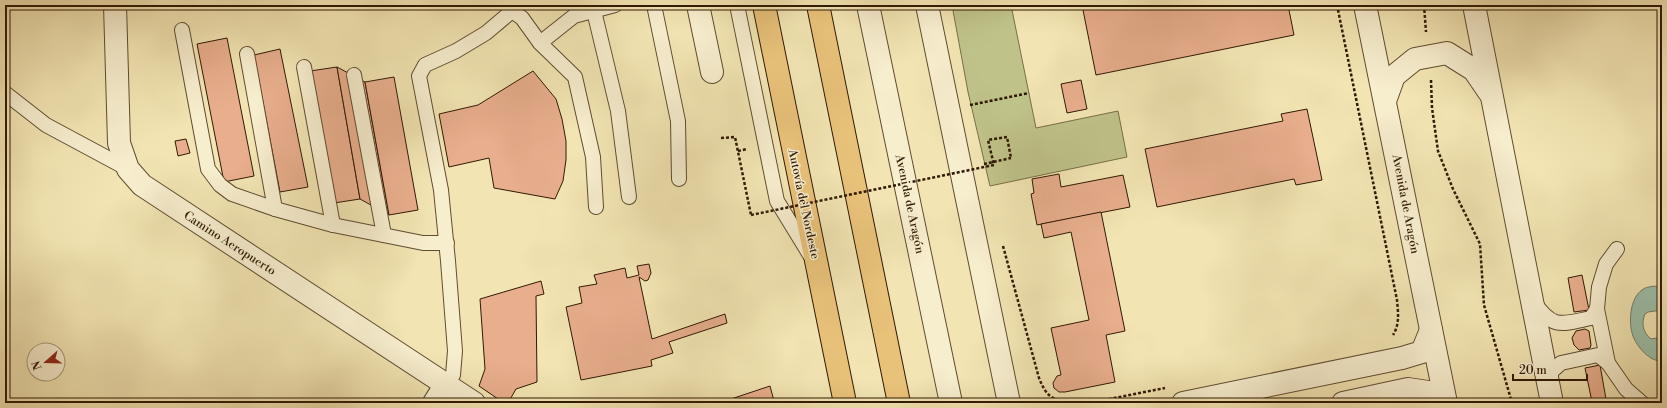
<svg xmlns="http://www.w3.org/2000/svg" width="1667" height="408" viewBox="0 0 1667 408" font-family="'Libre Bodoni',serif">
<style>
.green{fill:#bfc38a;stroke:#786e47}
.water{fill:#9cbfa9;stroke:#717d67}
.building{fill:#e8ae8d;stroke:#301904}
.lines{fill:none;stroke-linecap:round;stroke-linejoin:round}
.service-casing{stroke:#604c30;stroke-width:16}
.minor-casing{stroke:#604c30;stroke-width:24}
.tertiary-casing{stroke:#604c30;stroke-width:24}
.motorway-casing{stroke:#301904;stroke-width:24}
.path{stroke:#301904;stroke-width:2.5;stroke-dasharray:3 2;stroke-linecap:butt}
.service{stroke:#f7eece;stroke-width:14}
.minor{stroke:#f7eece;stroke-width:22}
.tertiary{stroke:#f7eece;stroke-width:22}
.motorway{stroke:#e9c27a;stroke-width:22}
.path-bridge{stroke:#301904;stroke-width:2.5;stroke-dasharray:3 2;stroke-linecap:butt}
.labels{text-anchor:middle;stroke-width:3;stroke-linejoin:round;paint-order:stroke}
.street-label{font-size:12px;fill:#301904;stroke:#f7eece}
</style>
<rect width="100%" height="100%" fill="#f2e5b3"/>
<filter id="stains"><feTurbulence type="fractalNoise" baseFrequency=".005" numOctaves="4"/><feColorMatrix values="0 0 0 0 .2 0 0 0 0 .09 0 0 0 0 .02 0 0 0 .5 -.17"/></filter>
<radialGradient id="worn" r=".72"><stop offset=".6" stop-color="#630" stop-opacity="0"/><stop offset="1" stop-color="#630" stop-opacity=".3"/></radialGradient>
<polygon class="green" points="952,5 1011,5 1036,128 1118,111 1127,157 990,186 968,92"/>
<path class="water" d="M1654,286L1662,288V310L1648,312L1645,314C1641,323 1643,333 1651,339L1662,337V361C1650,362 1637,347 1633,336C1628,323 1630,298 1642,290C1645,287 1650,287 1654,286Z"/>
<g class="building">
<polygon points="1082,5 1288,5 1294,35 1096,75"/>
<polygon points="227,38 254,176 224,182 197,44"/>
<polygon points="280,49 308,187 280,192 254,55"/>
<polygon points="337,67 360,199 334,203 310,71"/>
<polygon points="337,67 365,82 389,215 360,199"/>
<polygon points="533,71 556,99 562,119 566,141 566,160 563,181 555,199 494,188 489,158 449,167 439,114 478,105"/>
<polygon points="394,77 418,210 389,215 365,82"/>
<polygon points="1081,80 1087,109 1067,113 1061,84"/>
<polygon points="1307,109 1322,180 1296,185 1294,179 1157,207 1145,149 1283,121 1281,114"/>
<polygon points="186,139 190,153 178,156 175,141"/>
<polygon points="1059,174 1061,187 1123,175 1130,207 1037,225 1031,194 1034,193 1032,179"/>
<polygon points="1101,212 1125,331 1106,335 1115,382 1065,392 1059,392 1054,388 1053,383 1057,376 1061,375 1051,328 1089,320 1071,232 1044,238 1041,224"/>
<polygon points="649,264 651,273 648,280 645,281 639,277 652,339 725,314 727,323 669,342 673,353 651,360 652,366 581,380 566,307 582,303 579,287 597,284 594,275 625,268 627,278 639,275 637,266"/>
<polygon points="1582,275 1589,310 1574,312 1568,278"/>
<polygon points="541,281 544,294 536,296 537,382 516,389 508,403 504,403 479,386 485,369 480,299"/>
<polygon points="1585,329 1589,331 1591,345 1590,348 1579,350 1574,345 1572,338 1576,331"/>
<polygon points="1600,365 1606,399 1592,402 1585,368"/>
<polygon points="770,386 774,401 767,403 719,403"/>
</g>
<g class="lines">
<defs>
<g id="service">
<polyline points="518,5 512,11 522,18 540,43 575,77 593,157 596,207"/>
<polyline points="654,5 678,121 679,179"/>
<polyline points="737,5 777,201 810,255"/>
<polyline points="594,11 618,111 629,197"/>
<polyline points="182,30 208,169 220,185 232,194 275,209 333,225 423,243 447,243"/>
<polyline points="540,43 574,16 615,5"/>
<polyline points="247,54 275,209"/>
<polyline points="304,67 333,225"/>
<polyline points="354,75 384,235"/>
<polyline points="5,93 46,125 128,169"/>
<polyline points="1617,249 1606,264 1599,287 1597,309 1608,363 1626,389 1642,403"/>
<path d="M1534,302C1553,330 1562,324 1591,318L1597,309"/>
<polyline points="1549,383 1552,371 1561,363 1598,355 1608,363"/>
<polyline points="446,384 453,375 455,351 448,261 441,190 419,76 425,65 456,51 486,33 512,11"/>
</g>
<g id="minor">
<polyline points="115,5 119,143 128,169 142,185 474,403"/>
<polyline points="698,5 712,72"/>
<polyline points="927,5 1009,403"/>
<polyline points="1365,5 1446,403"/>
<polyline points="1474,5 1552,403"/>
<polyline points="1385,101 1394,76 1415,59 1447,53 1474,70 1489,92"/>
<polyline points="434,403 446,384"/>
<polyline points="1183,403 1402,358 1422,352 1431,330"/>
<polyline points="1343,403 1408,389 1428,392 1443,403"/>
</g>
<polyline id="tertiary" points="868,5 951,403"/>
<g id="motorway">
<polyline points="764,5 845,403"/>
<polyline points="818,5 899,403"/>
</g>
</defs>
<use href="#service" class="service-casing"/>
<use href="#minor" class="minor-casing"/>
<use href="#tertiary" class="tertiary-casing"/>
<use href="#motorway" class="motorway-casing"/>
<g class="path">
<path d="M1337,5L1397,300C1398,312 1400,324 1393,335"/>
<polyline points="1424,5 1426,32"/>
<polyline points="1431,80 1432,108 1438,151 1453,189 1480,244 1484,305 1512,403"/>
<polyline points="970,105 1029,93"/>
<polyline points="721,138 735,137 751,215"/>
<polyline points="738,151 747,149"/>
<polyline points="984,164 1011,158"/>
<path d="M1003,246L1039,378C1047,398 1052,399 1072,403"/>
<polyline points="1089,403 1165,388"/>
</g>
<use href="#service" class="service"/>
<use href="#minor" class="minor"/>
<use href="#tertiary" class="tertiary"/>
<use href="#motorway" class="motorway"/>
<polyline class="path-bridge" points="751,215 994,165 988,140 1007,137 1011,158"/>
</g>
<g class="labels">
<g class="street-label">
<text transform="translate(804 204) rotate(78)" y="4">Autovía del Nordeste</text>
<text transform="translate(910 204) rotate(78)" y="4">Avenida de Aragón</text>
<text transform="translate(1406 204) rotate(79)" y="4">Avenida de Aragón</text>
<text transform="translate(230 243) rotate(33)" y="4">Camino Aeropuerto</text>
</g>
</g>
<rect width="1667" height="408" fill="none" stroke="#f2e5b3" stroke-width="20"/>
<rect x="6" y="6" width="1655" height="396" fill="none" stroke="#301904" stroke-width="2"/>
<rect x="10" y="10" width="1647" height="388" fill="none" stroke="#301904"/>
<g transform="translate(46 362) rotate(250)"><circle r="19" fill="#f7eece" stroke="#a7997d"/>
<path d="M0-3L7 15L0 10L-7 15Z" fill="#8f2418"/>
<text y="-6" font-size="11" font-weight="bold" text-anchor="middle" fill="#301904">N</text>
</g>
<path d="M1513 374v6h74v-6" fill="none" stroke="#301904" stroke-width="2"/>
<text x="1519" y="374" font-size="12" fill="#301904" stroke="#f7eece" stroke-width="3" paint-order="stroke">20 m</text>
<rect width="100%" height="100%" filter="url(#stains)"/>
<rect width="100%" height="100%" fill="url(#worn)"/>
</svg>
